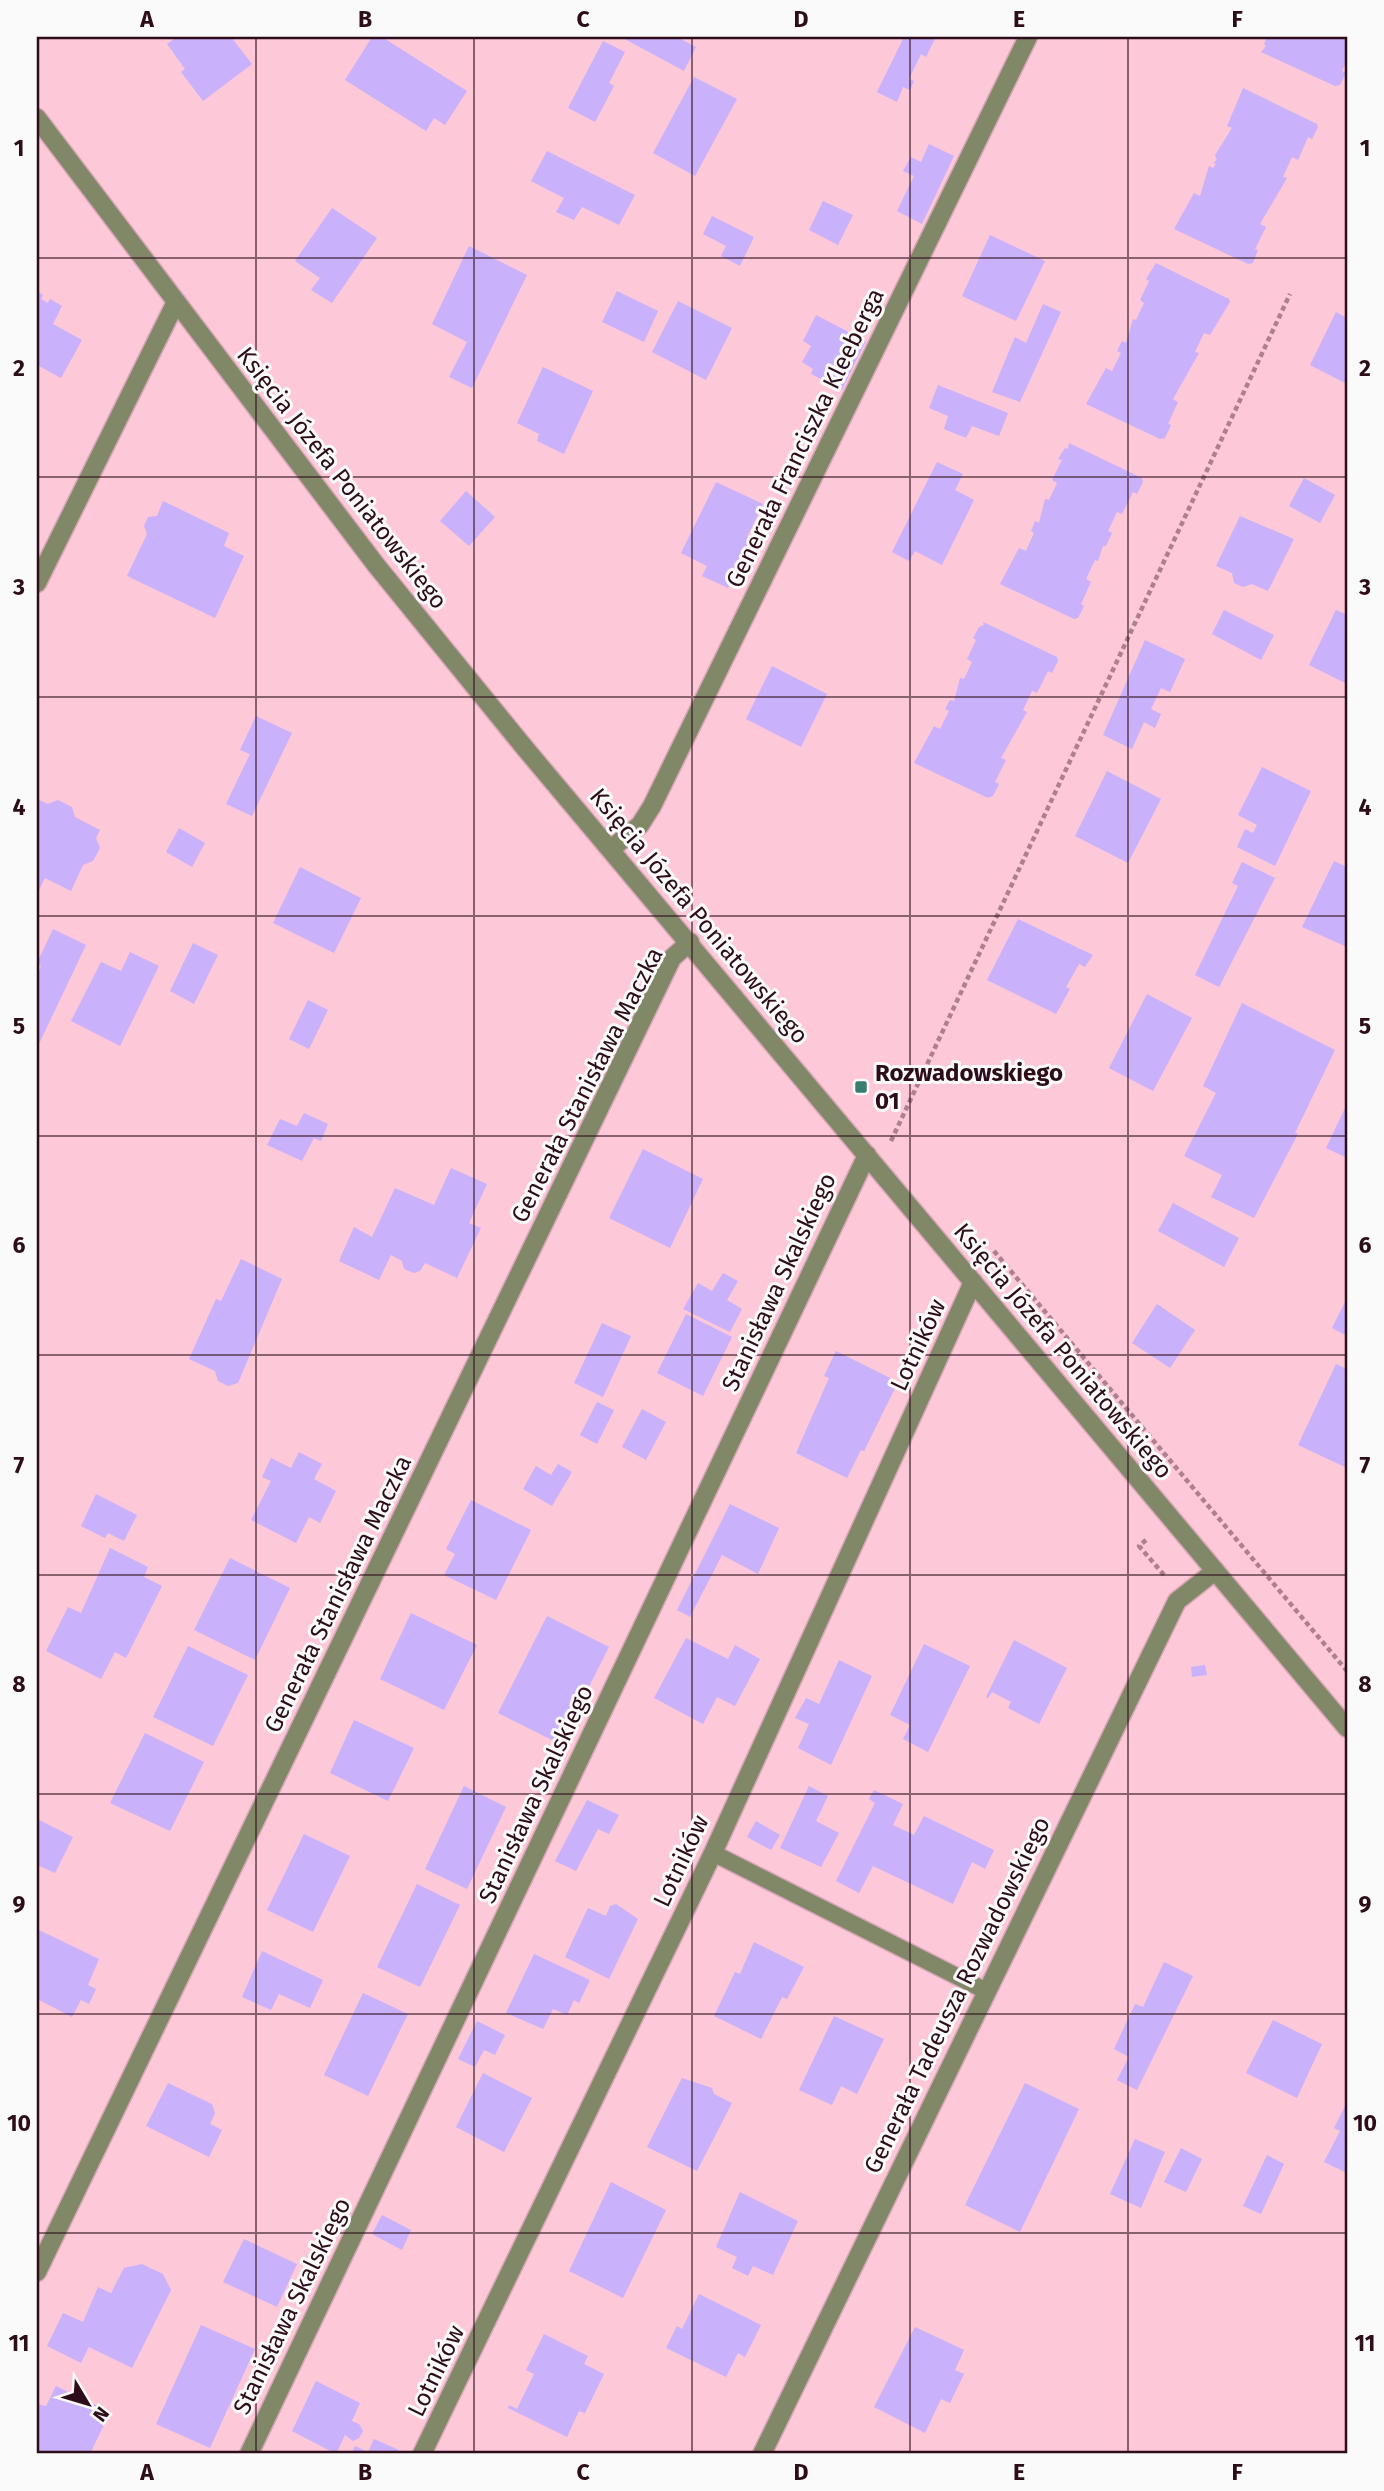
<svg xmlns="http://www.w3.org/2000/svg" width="1384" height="2491" viewBox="0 0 1384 2491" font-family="'Fira Sans',sans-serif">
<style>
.building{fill:#c9b1fb}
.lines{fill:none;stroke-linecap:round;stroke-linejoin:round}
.service-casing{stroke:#d7a6b6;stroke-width:19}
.minor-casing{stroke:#d7a6b6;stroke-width:21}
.tertiary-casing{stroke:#d7a6b6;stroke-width:21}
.path{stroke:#ad808f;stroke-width:4.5;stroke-dasharray:5 3.5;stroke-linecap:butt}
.service{stroke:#818868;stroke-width:16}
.minor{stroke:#818868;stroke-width:18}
.tertiary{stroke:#818868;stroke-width:18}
.grid{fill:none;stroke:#2c0d19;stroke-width:2;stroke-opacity:0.55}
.poi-dot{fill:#397d6f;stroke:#fafafa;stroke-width:2.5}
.labels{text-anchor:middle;stroke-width:6;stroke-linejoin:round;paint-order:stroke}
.street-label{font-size:24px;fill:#2c0d19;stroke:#fafafa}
.poi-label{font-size:24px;font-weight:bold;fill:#2c0d19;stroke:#fafafa;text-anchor:start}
.neatline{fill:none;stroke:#2c0d19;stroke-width:2.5}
.grid-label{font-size:23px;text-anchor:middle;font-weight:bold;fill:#2c0d19}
</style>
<rect width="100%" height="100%" fill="#fdc8d8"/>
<g class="building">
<polygon points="177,37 231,37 252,64 203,101 181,72 185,69 167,44"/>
<polygon points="372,37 382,37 467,91 445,125 434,118 426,131 345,80"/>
<polygon points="621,37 677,37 696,47 684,71"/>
<polygon points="904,37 935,39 926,57 921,54 909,79 914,81 910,90 903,87 897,102 877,92"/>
<polygon points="1267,37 1347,37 1347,61 1342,71 1346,73 1340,85 1335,86 1261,52 1266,46 1264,44"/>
<polygon points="603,41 625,52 609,83 614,86 595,122 568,108"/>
<polygon points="694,77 737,99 695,176 653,153"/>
<polygon points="1243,88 1317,124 1318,127 1312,139 1308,137 1298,160 1292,157 1283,177 1287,178 1260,224 1266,227 1255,249 1258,250 1253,263 1248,264 1174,229 1194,193 1200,196 1209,166 1213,168 1216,164 1213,163 1217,160 1215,155 1232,128 1227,126"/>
<polygon points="929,144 954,156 922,224 897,211 914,176 903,171 911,157 921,162"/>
<polygon points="547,151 635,195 619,225 582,207 574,220 556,212 564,198 531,181"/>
<polygon points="823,201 853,215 838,245 809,230"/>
<polygon points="332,208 377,238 332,303 311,290 320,278 295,261"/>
<polygon points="712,216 754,237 740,266 721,256 726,246 703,234"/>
<polygon points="990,235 1045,261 1016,321 962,296"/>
<polygon points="469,246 527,275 472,388 449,377 467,342 432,324"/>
<polygon points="1156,263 1229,299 1230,302 1210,335 1204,333 1195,352 1199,353 1173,399 1178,402 1168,424 1171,425 1165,438 1160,439 1086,404 1106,368 1112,371 1121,353 1117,351 1122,341 1126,343 1133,319 1136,320 1144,303 1140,300 1149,281 1146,279"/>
<polygon points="37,291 43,295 41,299 48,303 50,299 62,306 53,324 82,340 61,378 37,365"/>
<polygon points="617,291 658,311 644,342 602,322"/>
<polygon points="678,301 732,328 706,380 652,352"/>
<polygon points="1043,304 1061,312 1020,402 992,392 1015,337 1026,343"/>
<polygon points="1336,312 1347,318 1347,384 1310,365"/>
<polygon points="816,315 866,341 842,390 811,374 813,369 802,362 811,346 803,341"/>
<polygon points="543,367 593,391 564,454 537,441 539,434 517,423"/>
<polygon points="938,385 1008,413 999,436 972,426 966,438 944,429 948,416 929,408"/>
<polygon points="1069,443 1142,478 1143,482 1137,494 1133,492 1122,514 1117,512 1108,531 1112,533 1106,546 1103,546 1098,561 1095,560 1086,579 1091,582 1081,604 1084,606 1078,618 1074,619 1000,584 1019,548 1026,551 1034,533 1031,531 1035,521 1039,523 1045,499 1049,500 1057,483 1052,480 1062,460 1058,459 1065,448 1068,449"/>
<polygon points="937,462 963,474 955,490 974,500 942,565 915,551 909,561 892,552"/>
<polygon points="1304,478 1335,495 1320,523 1289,506"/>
<polygon points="716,482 763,504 747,537 752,539 728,588 702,576 707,566 681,553"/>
<polygon points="466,491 495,517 469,546 440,521"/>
<polygon points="163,501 229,533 224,546 244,556 215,618 127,576 147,534 144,526 148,517 157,516"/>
<polygon points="1240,516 1294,539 1268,591 1252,584 1243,587 1234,583 1232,573 1216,566"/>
<polygon points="1224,610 1274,635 1261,660 1212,634"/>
<polygon points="1336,610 1347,615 1347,684 1309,665"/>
<polygon points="983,622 1057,657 1058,661 1052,673 1048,671 1037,693 1032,691 1023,710 1027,712 1001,758 1006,760 995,782 999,784 993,796 988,798 914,763 934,726 940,729 949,711 945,709 950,700 954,701 960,678 964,679 972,662 967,659 976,640 973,638 979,627 984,625"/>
<polygon points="1145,640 1185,659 1170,692 1161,688 1151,709 1161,714 1155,728 1144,722 1132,749 1103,735"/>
<polygon points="772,666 827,694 801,747 746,719"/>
<polygon points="256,716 292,733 252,816 226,804 250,754 240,750"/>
<polygon points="1262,767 1311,791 1275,866 1237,847 1245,829 1253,833 1257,825 1238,815"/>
<polygon points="1107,771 1161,799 1128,863 1075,836"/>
<polygon points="37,799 48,804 58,800 72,807 75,817 100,830 96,838 100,848 93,861 83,865 71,891 45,878 37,894"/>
<polygon points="179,828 205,843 192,867 166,852"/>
<polygon points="1334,861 1347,867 1347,947 1302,927"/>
<polygon points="1242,862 1275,878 1219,987 1195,975 1238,886 1232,883"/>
<polygon points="300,867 361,898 334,953 273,923"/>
<polygon points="1018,919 1093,955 1085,967 1079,964 1066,987 1070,989 1056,1014 987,980"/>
<polygon points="53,929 86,945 37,1048 37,975 41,966 37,963"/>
<polygon points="193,943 218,955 194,1004 170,991"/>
<polygon points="130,952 159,966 120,1046 71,1021 101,962 121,971"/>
<polygon points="1147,994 1192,1018 1153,1091 1109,1068"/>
<polygon points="308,1000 328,1010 309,1049 289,1039"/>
<polygon points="1242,1003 1335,1050 1295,1133 1298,1134 1254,1218 1211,1197 1222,1175 1184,1156 1216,1093 1203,1086"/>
<polygon points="1347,1104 1347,1158 1326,1148"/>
<polygon points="304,1113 328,1124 321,1141 314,1138 302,1161 267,1145 280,1119 297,1126"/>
<polygon points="643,1149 703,1179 670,1248 609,1218"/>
<polygon points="451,1168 487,1184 469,1223 481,1228 457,1278 425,1263 420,1271 414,1273 404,1269 402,1261 391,1255 379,1280 339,1261 354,1227 372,1237 395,1188 434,1205"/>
<polygon points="1173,1203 1239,1238 1224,1267 1158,1231"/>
<polygon points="241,1259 282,1279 238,1383 228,1386 218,1381 215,1371 189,1359 216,1299 221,1301"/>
<polygon points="723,1273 738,1281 727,1300 742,1309 730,1332 683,1309 698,1283 712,1291"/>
<polygon points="1347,1298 1347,1336 1332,1328"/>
<polygon points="1157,1304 1195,1330 1170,1368 1132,1343"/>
<polygon points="686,1314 732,1337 703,1396 657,1373"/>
<polygon points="602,1323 631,1336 603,1397 574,1383"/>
<polygon points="836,1351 898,1382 864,1451 861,1450 847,1478 796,1453 829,1378 824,1376"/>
<polygon points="1336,1364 1347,1369 1347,1468 1298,1445"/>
<polygon points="597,1402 614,1410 597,1444 580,1435"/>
<polygon points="642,1409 666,1422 646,1460 622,1447"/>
<polygon points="299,1452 322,1464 314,1479 336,1491 320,1523 309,1517 296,1543 251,1520 271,1481 262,1477 271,1458 291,1468"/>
<polygon points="558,1464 572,1472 552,1506 523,1489 536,1466 551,1475"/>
<polygon points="96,1494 137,1515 124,1541 108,1533 105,1538 81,1526"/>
<polygon points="471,1500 531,1530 496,1600 444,1575 455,1554 446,1549"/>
<polygon points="730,1504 779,1528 758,1574 722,1555 690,1617 677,1610"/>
<polygon points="110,1548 148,1567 144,1577 162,1586 126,1658 115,1652 101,1679 46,1651 68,1607 81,1613"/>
<polygon points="230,1558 290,1588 255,1660 194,1630"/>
<polygon points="411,1613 477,1645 444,1710 380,1679"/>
<polygon points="547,1616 609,1647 560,1744 498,1713"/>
<polygon points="686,1638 728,1659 735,1645 760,1659 735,1706 717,1697 703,1724 654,1698"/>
<polygon points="1014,1640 1067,1668 1039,1724 1008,1708 1011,1702 992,1692 988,1698 986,1697"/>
<polygon points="924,1644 970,1666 928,1752 903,1739 910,1725 890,1715"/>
<polygon points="188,1646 248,1675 213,1746 153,1717"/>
<polygon points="839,1660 872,1676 831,1765 798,1748 809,1724 795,1718 806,1698 819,1704"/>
<polygon points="1205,1665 1207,1675 1192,1677 1191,1667"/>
<polygon points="354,1720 414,1748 388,1801 330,1773"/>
<polygon points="145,1733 204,1762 170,1831 110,1803"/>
<polygon points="464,1786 506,1807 467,1889 425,1869"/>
<polygon points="809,1786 828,1796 816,1821 839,1833 821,1867 780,1848"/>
<polygon points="874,1790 903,1804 893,1825 914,1835 924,1816 994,1850 985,1869 972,1862 953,1904 873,1866 859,1893 836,1881 875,1803 869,1799"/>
<polygon points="587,1800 619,1815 609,1834 598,1829 576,1871 555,1861"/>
<polygon points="37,1819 73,1837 55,1873 37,1865"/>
<polygon points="756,1821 780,1835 771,1850 747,1837"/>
<polygon points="304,1834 350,1856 313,1932 267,1910"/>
<polygon points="417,1884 460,1905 420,1987 377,1967"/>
<polygon points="616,1904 638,1919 609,1979 565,1957 588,1908 606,1916 610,1906"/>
<polygon points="37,1929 99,1959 88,1985 96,1989 89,2004 81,2000 72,2017 37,1999"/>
<polygon points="754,1942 804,1967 787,1999 782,1997 761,2039 714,2016 735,1972 740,1974"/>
<polygon points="262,1951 323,1980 310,2008 279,1994 271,2010 242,1997"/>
<polygon points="534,1954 590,1980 579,2003 574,2000 567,2015 553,2009 543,2029 506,2013"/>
<polygon points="1164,1962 1193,1976 1137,2090 1117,2080 1129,2057 1114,2049 1135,2004 1143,2007"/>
<polygon points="363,1993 408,2014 368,2096 324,2075"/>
<polygon points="834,2016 884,2039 857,2094 841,2086 832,2105 799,2090"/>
<polygon points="1273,2020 1322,2044 1297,2098 1246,2073"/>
<polygon points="477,2021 505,2035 495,2055 484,2050 475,2067 458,2059"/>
<polygon points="483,2073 532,2098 504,2152 456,2127"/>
<polygon points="682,2078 712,2088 714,2094 732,2103 697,2171 647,2147"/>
<polygon points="168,2083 212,2104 215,2113 210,2124 222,2130 209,2157 146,2126"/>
<polygon points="1025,2083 1079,2109 1020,2232 965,2205"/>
<polygon points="1347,2102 1347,2173 1324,2162 1340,2131 1334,2128"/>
<polygon points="1135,2139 1165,2152 1141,2208 1110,2194"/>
<polygon points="1181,2148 1202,2159 1186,2192 1164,2182"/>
<polygon points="1267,2155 1284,2164 1261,2214 1243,2206"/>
<polygon points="611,2182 666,2210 623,2298 569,2271"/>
<polygon points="740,2192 798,2221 773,2275 753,2266 748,2276 732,2268 737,2257 716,2247"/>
<polygon points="382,2215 411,2230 402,2250 372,2234"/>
<polygon points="244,2239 297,2264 277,2307 223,2282"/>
<polygon points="142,2264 163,2274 171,2290 132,2368 89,2347 81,2363 47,2346 63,2313 83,2322 98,2287 111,2293 124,2268"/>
<polygon points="699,2294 761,2325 745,2357 738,2353 726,2377 666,2348 677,2326 682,2329"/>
<polygon points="201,2325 255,2349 210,2448 156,2424"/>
<polygon points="915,2327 964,2350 955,2370 964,2374 950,2403 941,2399 925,2433 874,2407"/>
<polygon points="544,2334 588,2356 584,2364 604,2374 585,2413 579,2411 567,2437 508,2408 509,2405 517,2409 534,2374 526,2370"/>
<polygon points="316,2381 360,2403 352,2421 359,2424 363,2431 359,2438 353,2441 345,2435 336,2454 292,2431"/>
<polygon points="56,2386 110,2412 90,2454 44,2454 37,2451 37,2404 46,2406"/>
<polygon points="374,2439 399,2450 396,2454 351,2454 355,2446 368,2452"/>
</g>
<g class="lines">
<defs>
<polyline id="service" points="713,1853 986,1991"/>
<g id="minor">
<polyline points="37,583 176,302"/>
<polyline points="611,849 640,825 652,806 1028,37"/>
<polyline points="37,2272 672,958 690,942"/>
<polyline points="249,2454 867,1155"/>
<polyline points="422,2454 713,1853 973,1282"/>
<polyline points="762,2454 1177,1601 1215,1571"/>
</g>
<polyline id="tertiary" points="37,118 376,565 524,747 1347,1728"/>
</defs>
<use href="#service" class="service-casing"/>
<use href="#minor" class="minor-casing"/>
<use href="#tertiary" class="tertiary-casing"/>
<g class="path">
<polyline points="891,1141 1290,294"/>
<polyline points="994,1251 1347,1671"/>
<polyline points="1146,1540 1139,1546 1164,1575"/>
</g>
<use href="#service" class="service"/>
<use href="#minor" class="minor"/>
<use href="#tertiary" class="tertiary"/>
</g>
<path class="grid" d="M256,37V2454M474,37V2454M692,37V2454M910,37V2454M1128,37V2454M37,258H1347M37,477H1347M37,697H1347M37,916H1347M37,1136H1347M37,1355H1347M37,1575H1347M37,1794H1347M37,2014H1347M37,2233H1347"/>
<rect class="poi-dot" x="854" y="1080" width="14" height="14" rx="3.5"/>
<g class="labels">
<g class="street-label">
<text transform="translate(805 438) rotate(-64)" y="8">Generała Franciszka Kleeberga</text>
<text transform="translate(342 478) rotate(52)" y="8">Księcia Józefa Poniatowskiego</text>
<text transform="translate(699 916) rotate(50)" y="8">Księcia Józefa Poniatowskiego</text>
<text transform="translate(587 1085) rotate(-63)" y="8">Generała Stanisława Maczka</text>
<text transform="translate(779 1282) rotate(-65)" y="8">Stanisława Skalskiego</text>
<text transform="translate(918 1345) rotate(-65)" y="8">Lotników</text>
<text transform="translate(1063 1351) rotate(50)" y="8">Księcia Józefa Poniatowskiego</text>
<text transform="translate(338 1594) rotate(-64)" y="8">Generała Stanisława Maczka</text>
<text transform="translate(536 1794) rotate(-65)" y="8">Stanisława Skalskiego</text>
<text transform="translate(681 1861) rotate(-65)" y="8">Lotników</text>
<text transform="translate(957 1995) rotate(-64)" y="8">Generała Tadeusza Rozwadowskiego</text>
<text transform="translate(292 2306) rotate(-64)" y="8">Stanisława Skalskiego</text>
<text transform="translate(436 2371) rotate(-64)" y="8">Lotników</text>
</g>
<g class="poi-label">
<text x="875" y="1081">Rozwadowskiego<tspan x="875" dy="28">01</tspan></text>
</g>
</g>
<rect width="1384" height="2491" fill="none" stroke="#fafafa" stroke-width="77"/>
<g transform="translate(88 2404) rotate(128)" stroke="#fafafa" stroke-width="5" paint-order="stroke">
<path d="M0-5L12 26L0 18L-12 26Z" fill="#2c0d19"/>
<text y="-10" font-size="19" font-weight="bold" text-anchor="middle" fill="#2c0d19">N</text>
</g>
<rect x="38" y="38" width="1308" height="2414" class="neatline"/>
<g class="grid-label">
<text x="147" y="27">A</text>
<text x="365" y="27">B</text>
<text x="583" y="27">C</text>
<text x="801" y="27">D</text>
<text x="1019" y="27">E</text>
<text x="1237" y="27">F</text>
<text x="19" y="156">1</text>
<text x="1365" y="156">1</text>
<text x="19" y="376">2</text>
<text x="1365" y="376">2</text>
<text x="19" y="595">3</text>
<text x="1365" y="595">3</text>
<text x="19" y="815">4</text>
<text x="1365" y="815">4</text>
<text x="19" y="1034">5</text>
<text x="1365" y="1034">5</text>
<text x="19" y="1253">6</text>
<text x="1365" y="1253">6</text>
<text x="19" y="1473">7</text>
<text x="1365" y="1473">7</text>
<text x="19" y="1692">8</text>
<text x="1365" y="1692">8</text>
<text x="19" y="1912">9</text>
<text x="1365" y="1912">9</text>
<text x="19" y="2131">10</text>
<text x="1365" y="2131">10</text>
<text x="19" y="2351">11</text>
<text x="1365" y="2351">11</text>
<text x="147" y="2480">A</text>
<text x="365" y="2480">B</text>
<text x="583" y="2480">C</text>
<text x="801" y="2480">D</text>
<text x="1019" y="2480">E</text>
<text x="1237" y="2480">F</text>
</g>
</svg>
